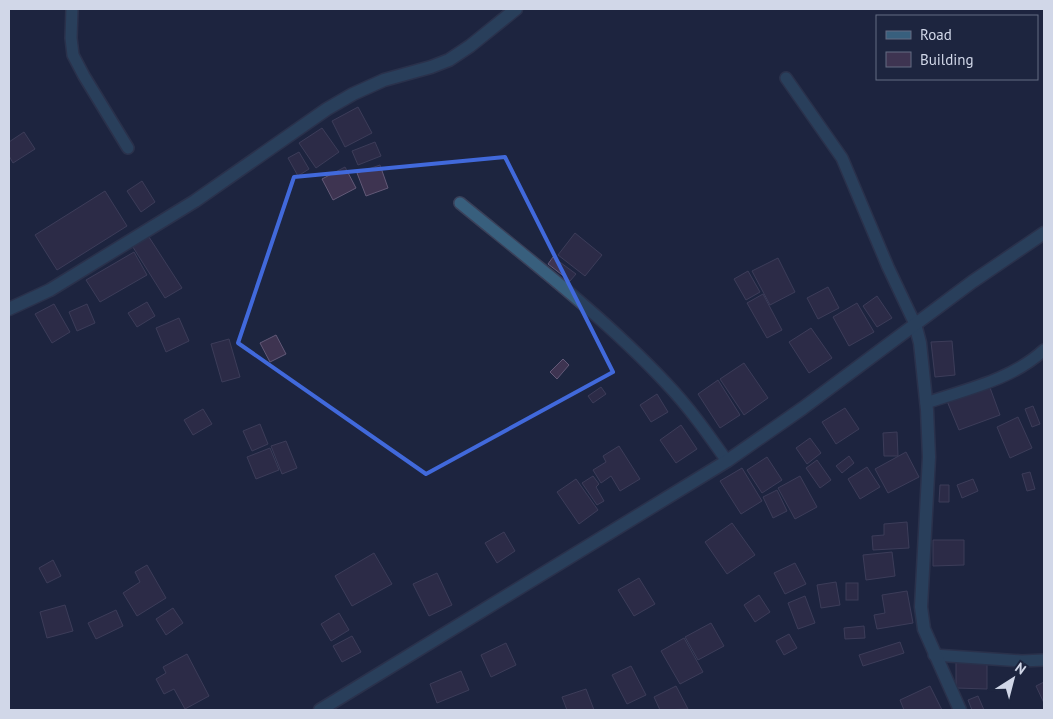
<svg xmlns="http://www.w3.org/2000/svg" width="1053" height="719" viewBox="0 0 1053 719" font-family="'PT Sans',sans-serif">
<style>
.building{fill:#3e3451;stroke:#625977}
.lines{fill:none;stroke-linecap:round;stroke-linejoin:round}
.lane-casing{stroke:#3a415a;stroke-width:14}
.street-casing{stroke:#3a415a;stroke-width:15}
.lane{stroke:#385f7d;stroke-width:11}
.street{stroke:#385f7d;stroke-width:12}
.marked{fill:none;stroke:#4169db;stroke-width:4;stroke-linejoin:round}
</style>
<rect width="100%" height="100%" fill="#1d253f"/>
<g class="building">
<polygon points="358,107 372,133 345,147 332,121"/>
<polygon points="322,128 339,152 316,168 299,143"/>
<polygon points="24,132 35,149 13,163 9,156 9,142"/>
<polygon points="375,142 381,156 358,165 352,151"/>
<polygon points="299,152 309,169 298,176 288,158"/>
<polygon points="380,165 388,188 366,196 357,173"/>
<polygon points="345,167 356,188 333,200 322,179"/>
<polygon points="142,181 155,202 141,212 127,191"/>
<polygon points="105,191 127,226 57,270 35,235"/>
<polygon points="575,233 602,255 585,276 558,255"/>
<polygon points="147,234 182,288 165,298 131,244"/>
<polygon points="134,252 147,275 100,302 86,280"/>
<polygon points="553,257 576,274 570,281 548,264"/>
<polygon points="778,258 795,292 770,305 752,271"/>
<polygon points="748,271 760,292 746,300 734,279"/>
<polygon points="828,287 839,308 818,319 807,298"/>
<polygon points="763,294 782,330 767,338 747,303"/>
<polygon points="877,296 892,318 877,327 863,306"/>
<polygon points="147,302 155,316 137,327 128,313"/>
<polygon points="857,303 874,332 849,346 833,317"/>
<polygon points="54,304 70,332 52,343 35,314"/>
<polygon points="87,304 95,323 77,331 69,312"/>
<polygon points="179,318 189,341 166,352 156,328"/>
<polygon points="811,328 832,358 809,373 789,342"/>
<polygon points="276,335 286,354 270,362 260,343"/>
<polygon points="229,339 240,377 222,382 211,344"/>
<polygon points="952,341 955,375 935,377 931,342"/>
<polygon points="563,359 569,365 557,379 550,372"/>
<polygon points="744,363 768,398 744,415 720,379"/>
<polygon points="718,380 740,415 720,428 698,394"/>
<polygon points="989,385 1000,415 959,430 947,401"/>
<polygon points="601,387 606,394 593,403 588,396"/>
<polygon points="657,394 668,412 651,422 640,405"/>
<polygon points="1033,406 1040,424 1032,427 1025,409"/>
<polygon points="845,408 859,429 836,444 822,422"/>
<polygon points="203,409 212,424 193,435 184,420"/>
<polygon points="1018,417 1032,448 1010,458 997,427"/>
<polygon points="260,424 268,444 252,451 243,431"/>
<polygon points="681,425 697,449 676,463 660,440"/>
<polygon points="897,432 898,456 884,456 883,433"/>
<polygon points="810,438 821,453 807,464 796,448"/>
<polygon points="286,441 297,468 282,474 271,446"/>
<polygon points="619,446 640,479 620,491 611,476 601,483 593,470 606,462 603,456"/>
<polygon points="270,448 279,470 256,479 247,457"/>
<polygon points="906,452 919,477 888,493 875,469"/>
<polygon points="849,456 854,463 842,473 836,466"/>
<polygon points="767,457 782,480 762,493 747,470"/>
<polygon points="817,460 831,480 820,488 806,468"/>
<polygon points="867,467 880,487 860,499 848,479"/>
<polygon points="742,468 762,501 741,514 720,481"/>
<polygon points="1030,472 1035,489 1027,491 1022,474"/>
<polygon points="593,476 599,484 596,487 604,501 597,505 582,483"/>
<polygon points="800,476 817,507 795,519 778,488"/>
<polygon points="576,479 598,510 579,524 557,492"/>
<polygon points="973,479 978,491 962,498 957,485"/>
<polygon points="940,485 949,485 949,502 939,502"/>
<polygon points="777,490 787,511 773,518 763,497"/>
<polygon points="907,522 909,548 873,550 872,536 884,535 884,524"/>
<polygon points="732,523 755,555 727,574 705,542"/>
<polygon points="504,532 515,551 497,563 485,543"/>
<polygon points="933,540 964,540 964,565 933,566"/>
<polygon points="892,552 895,576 866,580 863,555"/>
<polygon points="374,553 392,584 352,606 335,576"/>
<polygon points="53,560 61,576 47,583 39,568"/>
<polygon points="795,563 806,584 785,594 774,573"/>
<polygon points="147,565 166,598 137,616 123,593 140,582 135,572"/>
<polygon points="437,573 452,605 429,616 413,584"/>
<polygon points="639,578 655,604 634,616 618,590"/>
<polygon points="836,582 840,605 821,608 817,585"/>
<rect x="846" y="583" width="12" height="17"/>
<polygon points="907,591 913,623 877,629 874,615 885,613 882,595"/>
<polygon points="759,595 770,612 755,622 744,605"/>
<polygon points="805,596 815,623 798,629 788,603"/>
<polygon points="65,605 73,631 47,638 40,612"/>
<polygon points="173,608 183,623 166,635 156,619"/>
<polygon points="116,610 123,626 96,639 88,623"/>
<polygon points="339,613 349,630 331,641 321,624"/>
<polygon points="711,623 724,646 698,660 685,637"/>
<polygon points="864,626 865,638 845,639 844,628"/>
<polygon points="789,634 797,648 784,655 776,641"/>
<polygon points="352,636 361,652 342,662 333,646"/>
<polygon points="684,638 703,672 680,684 661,651"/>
<polygon points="900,642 904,653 863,666 859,655"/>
<polygon points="506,643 516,665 491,677 481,655"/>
<polygon points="187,654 209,696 185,709 174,689 164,694 156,679 166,673 163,667"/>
<polygon points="956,661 987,662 987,689 956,688"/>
<polygon points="631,666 646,695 627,704 612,675"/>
<polygon points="461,671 469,690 437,703 430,684"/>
<polygon points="1044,682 1044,703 1036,686"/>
<polygon points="676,686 688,709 660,710 654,697"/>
<polygon points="930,686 942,710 904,710 900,700"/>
<polygon points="586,689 594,710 567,710 562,697"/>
<polygon points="978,696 984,710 972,710 968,700"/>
</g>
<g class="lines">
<defs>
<g id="lane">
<polyline points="72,9 71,38 73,55 84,76 128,148"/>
<polyline points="786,78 842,158 888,267 915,324"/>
<path d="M460,203C531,261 604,317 666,383C689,407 708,434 727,461"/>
<path d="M926,403C967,389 1011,380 1044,350"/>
<polyline points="934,655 1022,661 1044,660"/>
</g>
<g id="street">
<polyline points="9,309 50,290 195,201 327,109 353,94 384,80 431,67 449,60 470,46 516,9"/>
<polyline points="915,324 920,343 927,410 929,457 921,607 924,629 960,710"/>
<polyline points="320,710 727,461 803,408 972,282 1044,233"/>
</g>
</defs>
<use href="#lane" class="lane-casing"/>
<use href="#street" class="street-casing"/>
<use href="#lane" class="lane"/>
<use href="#street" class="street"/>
</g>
<path d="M0 0H1053V719H0ZM505,157L613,372L426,474L238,343L294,177Z" fill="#1d253f" fill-opacity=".55" fill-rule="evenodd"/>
<path class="marked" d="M505,157L613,372L426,474L238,343L294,177Z"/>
<rect width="1053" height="719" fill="none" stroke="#d1d7e8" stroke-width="20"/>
<rect x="876" y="15" width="162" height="65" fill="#1d253f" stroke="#656c83"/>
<rect x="886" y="31" width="25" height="8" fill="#385f7d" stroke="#656c83"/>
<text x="920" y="40" font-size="15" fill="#d1d7e8">Road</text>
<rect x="886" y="52" width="25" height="15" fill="#3e3451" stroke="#656c83"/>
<text x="920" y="65" font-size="15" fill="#d1d7e8">Building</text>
<g transform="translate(1013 679) rotate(36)" stroke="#1d253f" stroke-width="4" paint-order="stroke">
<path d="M0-4L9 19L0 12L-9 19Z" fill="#d1d7e8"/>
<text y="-8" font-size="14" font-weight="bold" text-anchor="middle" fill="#d1d7e8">N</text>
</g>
</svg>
